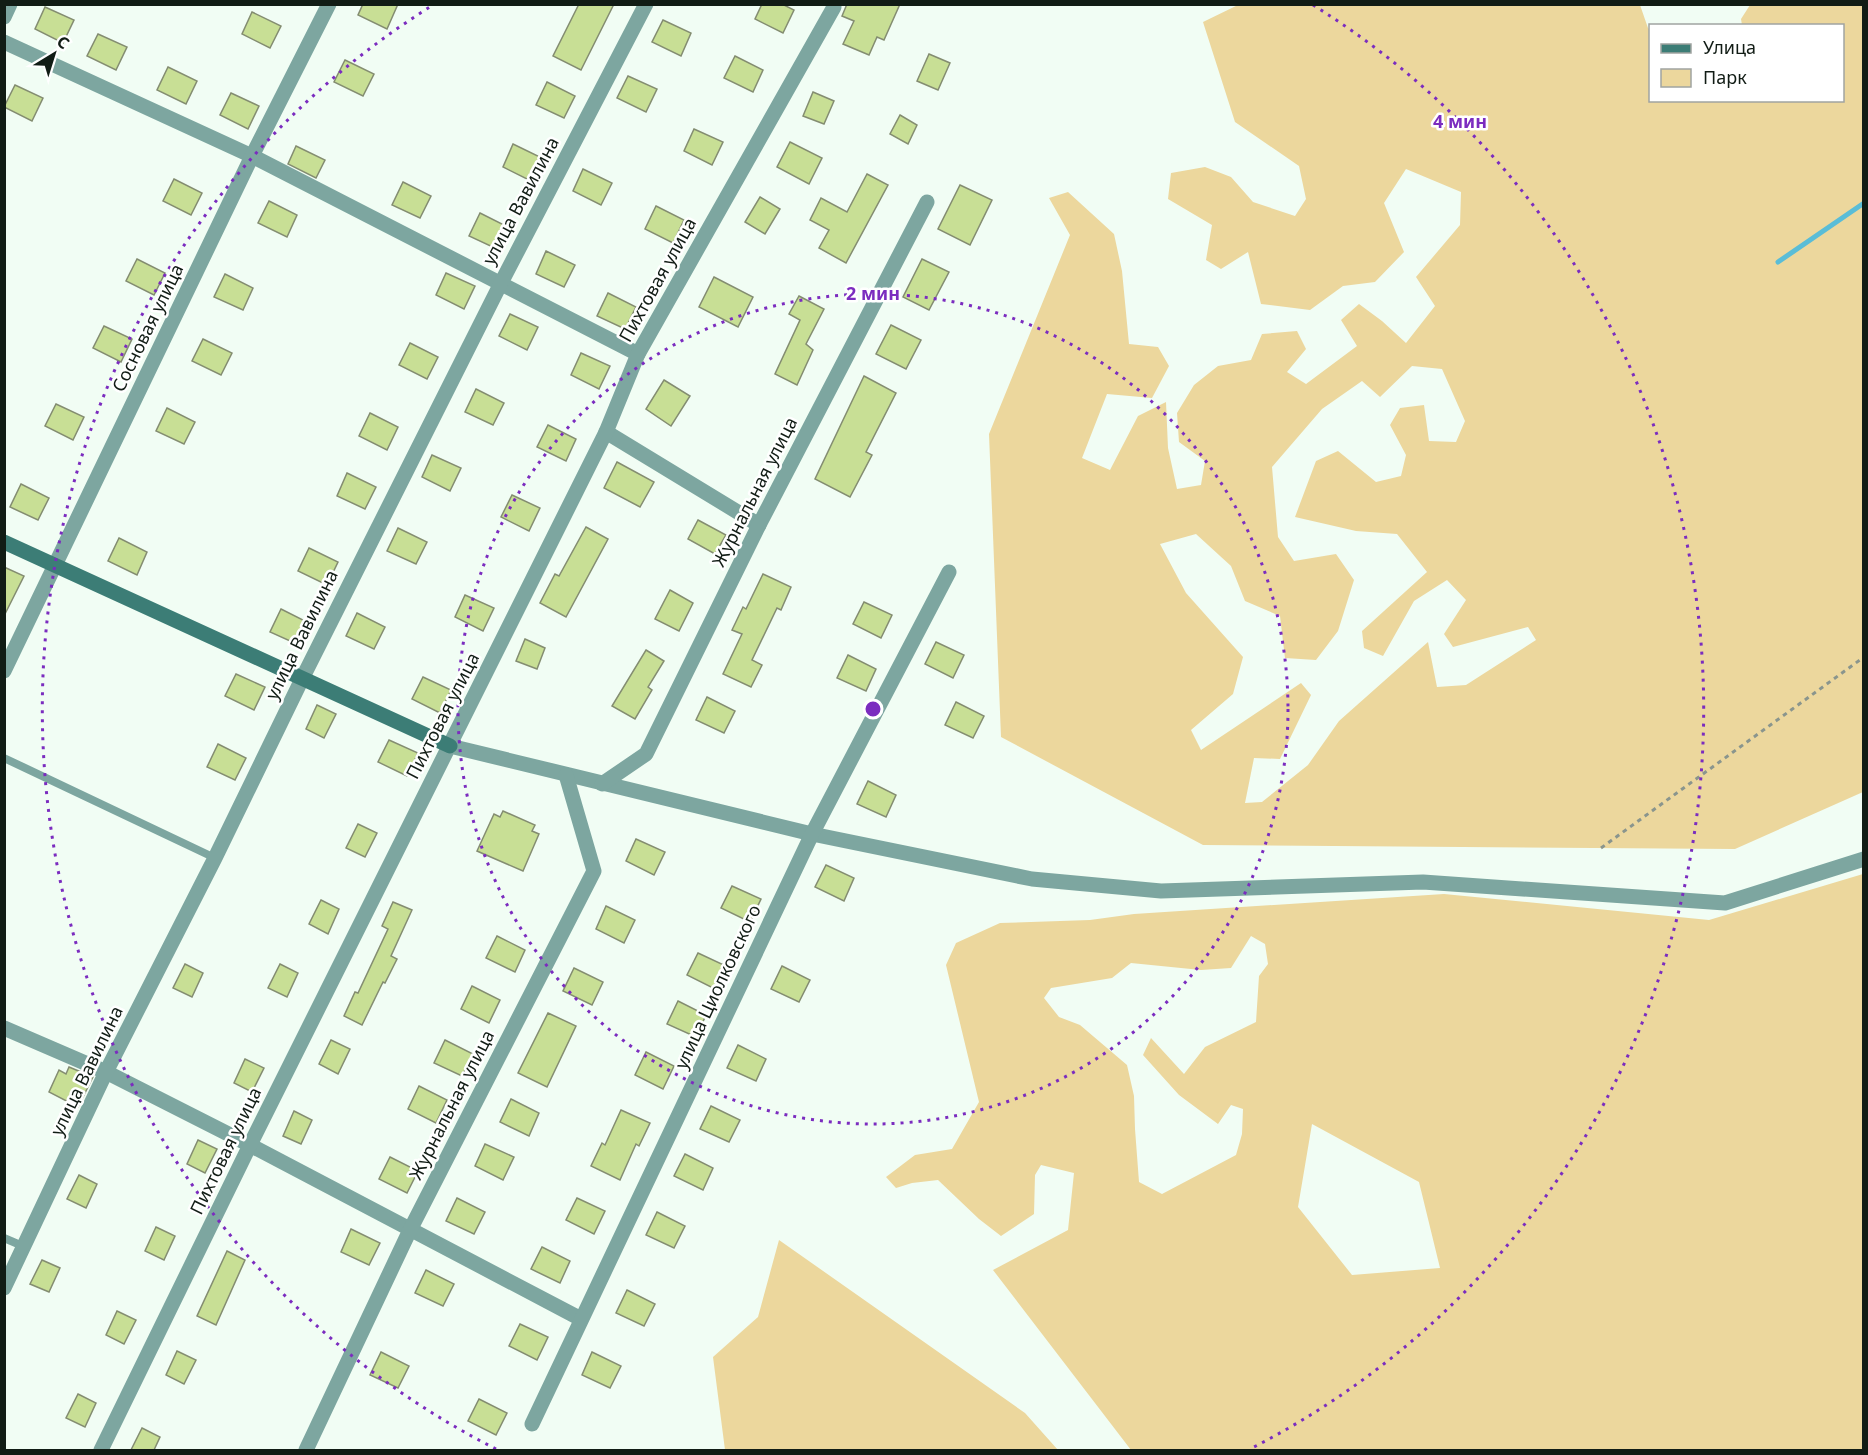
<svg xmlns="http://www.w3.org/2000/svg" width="1868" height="1455" viewBox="0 0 1868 1455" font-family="'Noto Sans',sans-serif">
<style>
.green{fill:#ecd79d;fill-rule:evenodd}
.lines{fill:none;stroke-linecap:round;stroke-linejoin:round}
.stream{stroke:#5abdd7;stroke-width:5}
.building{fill:#c8df95;stroke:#848d71;stroke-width:1.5}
.path{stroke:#8a958d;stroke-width:3;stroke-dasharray:4.5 4.5;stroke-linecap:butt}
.lane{stroke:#7da6a0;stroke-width:8}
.street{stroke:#7da6a0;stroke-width:15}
.secondary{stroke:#3c7d76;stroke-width:15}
.ring{fill:none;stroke:#7b2cbf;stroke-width:3;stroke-dasharray:3 6}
.labels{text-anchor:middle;stroke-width:5;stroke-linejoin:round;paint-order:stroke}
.street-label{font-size:18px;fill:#111c15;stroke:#fff}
.centre{fill:#7b2cbf;stroke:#fff;stroke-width:3}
.ring-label{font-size:18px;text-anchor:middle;font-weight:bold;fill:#7b2cbf;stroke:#fff;stroke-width:5;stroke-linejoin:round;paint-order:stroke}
</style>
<rect width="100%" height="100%" fill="#f1fdf4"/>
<g class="green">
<path d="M1240,4L1640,5L1648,28L1650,30V100H1842V26L1742,25L1741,19L1750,5H1863V792L1735,849L1203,845L1001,737L989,434L1070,235L1049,198L1068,192L1114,234L1122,271L1129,344L1158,347L1169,366L1152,398L1107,394L1082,458L1110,470L1138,416L1166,402L1168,448L1177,489L1201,485L1205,461L1179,442L1177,413L1194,385L1218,366L1251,360L1262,334L1297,331L1306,349L1287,372L1306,384L1357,346L1341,320L1359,304L1382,321L1406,343L1435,306L1416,277L1460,225L1461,192L1406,169L1384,203L1404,252L1375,282L1343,286L1310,310L1261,304L1248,252L1221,269L1206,260L1212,225L1168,199L1171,173L1205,167L1231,177L1253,202L1295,216L1306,199L1299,166L1235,122L1203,22ZM1412,366L1442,369L1465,421L1456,442L1429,441L1424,405L1400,408L1390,425L1406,455L1401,476L1376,482L1338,451L1316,461L1295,517L1356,531L1397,534L1427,572L1362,631L1364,648L1383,656L1414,601L1447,580L1466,600L1444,634L1453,647L1528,627L1536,640L1466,685L1437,687L1428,642L1339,721L1308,765L1262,802L1245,803L1254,758L1280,759L1311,695L1301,683L1201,750L1191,730L1233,694L1243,657L1186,593L1160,544L1196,534L1231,566L1245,601L1280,616L1285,658L1316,660L1338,631L1354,580L1336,554L1294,561L1278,537L1272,467L1322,409L1362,381L1380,397Z"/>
<path d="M1863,874V1450H1131L993,1270L1068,1230L1074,1173L1041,1165L1035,1175L1034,1214L1001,1236L979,1219L938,1180L912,1183L896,1188L886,1177L915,1155L952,1149L979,1102L946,965L956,943L1000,923L1090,920L1134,914L1444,894L1709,920ZM1251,936L1265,944L1268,964L1259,976L1256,1022L1205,1047L1184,1074L1151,1038L1143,1055L1179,1095L1218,1124L1231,1105L1243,1109L1242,1134L1236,1155L1162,1194L1139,1182L1135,1129L1134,1096L1127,1065L1080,1025L1059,1017L1044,998L1051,988L1112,978L1131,963L1201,970L1231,968ZM1312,1124L1419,1182L1440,1268L1352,1275L1298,1207Z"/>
<polygon points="779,1240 1025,1413 1058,1450 725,1450 713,1357 758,1317"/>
</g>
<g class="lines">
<polyline class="stream" points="1778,262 1864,203"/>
</g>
<g class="building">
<polygon points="363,4 398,4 387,29 358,15"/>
<polygon points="579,4 614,4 581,70 553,56"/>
<polygon points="762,4 782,4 794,10 783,33 755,19"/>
<polygon points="847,4 900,4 884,40 877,37 869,55 843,44 854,21 842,16"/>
<polygon points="45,7 74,20 63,43 35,29"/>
<polygon points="252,12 281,26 270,48 242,34"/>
<polygon points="663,20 691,33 681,56 652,42"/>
<polygon points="98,34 127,47 116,70 87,56"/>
<polygon points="929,54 950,63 938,90 917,81"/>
<polygon points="735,56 763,70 753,92 724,78"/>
<polygon points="345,60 374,74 363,96 334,82"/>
<polygon points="168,67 197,81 186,104 157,90"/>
<polygon points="628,76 657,89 646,112 617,98"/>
<polygon points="547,82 575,96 564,118 536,105"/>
<polygon points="15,85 43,98 32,121 4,107"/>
<polygon points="813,92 834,101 824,124 803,116"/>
<polygon points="231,93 259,106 248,129 220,115"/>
<polygon points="900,115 917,125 908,144 890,134"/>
<polygon points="694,129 723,142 712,165 684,151"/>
<polygon points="790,142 822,158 809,184 777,167"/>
<polygon points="513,144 542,158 531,181 503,167"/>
<polygon points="296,146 325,160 316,178 288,164"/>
<polygon points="583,169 612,183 601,205 573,191"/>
<polygon points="867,174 888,185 846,263 819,248 829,230 810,220 821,198 847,212"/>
<polygon points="174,179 202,193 191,215 163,201"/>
<polygon points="403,182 431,196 420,218 392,205"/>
<polygon points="960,185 992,200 970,245 938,229"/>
<polygon points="760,197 780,209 765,234 745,222"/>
<polygon points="269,201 297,215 287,237 258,223"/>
<polygon points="656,206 684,220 673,243 645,229"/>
<polygon points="480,213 508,227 497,249 469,236"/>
<polygon points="546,251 575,265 564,287 536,274"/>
<polygon points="137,259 165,273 154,295 126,281"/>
<polygon points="922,259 949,272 929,310 903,297"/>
<polygon points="446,273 475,286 464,309 436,295"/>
<polygon points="225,274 253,288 243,310 214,297"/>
<polygon points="714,277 753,297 738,327 699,307"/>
<polygon points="608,293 636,307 625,329 597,316"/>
<polygon points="799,296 824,309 806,344 813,350 797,385 775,374 800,320 789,314"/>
<polygon points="510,314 538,327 527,350 499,336"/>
<polygon points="891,325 921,340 906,369 876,354"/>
<polygon points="104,326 132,339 121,362 93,348"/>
<polygon points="203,339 232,353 221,375 192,361"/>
<polygon points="410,343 438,357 427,379 399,365"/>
<polygon points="581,353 610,366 599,389 571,375"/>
<polygon points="864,376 896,393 866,452 872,455 850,497 815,479"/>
<polygon points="664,380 690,396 671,426 646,409"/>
<polygon points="476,389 504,403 493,425 465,412"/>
<polygon points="56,404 84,417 73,440 45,426"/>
<polygon points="167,408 195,422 184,444 156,431"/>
<polygon points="370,413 398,427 387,450 359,436"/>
<polygon points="548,425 576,439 566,461 537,447"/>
<polygon points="432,455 461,468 450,491 422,477"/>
<polygon points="617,462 654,482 640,507 604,488"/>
<polygon points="347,473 376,487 365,509 337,496"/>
<polygon points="21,484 49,498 38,520 10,507"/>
<polygon points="512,495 540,508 529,531 501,517"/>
<polygon points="698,520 726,535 715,554 688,539"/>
<polygon points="586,527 608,539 566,617 540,603 555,574 559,576"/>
<polygon points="398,528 427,542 416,564 387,551"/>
<polygon points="119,538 147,552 137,575 108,561"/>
<polygon points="309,548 338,562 327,585 298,571"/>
<polygon points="4,567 24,576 4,616"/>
<polygon points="763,574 791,587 781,610 777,608 752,660 762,665 751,687 723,674 742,634 732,630 743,607 746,609"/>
<polygon points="670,590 693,603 679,631 655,619"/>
<polygon points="465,595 494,608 483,631 455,617"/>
<polygon points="864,602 892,615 881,638 853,624"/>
<polygon points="281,609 309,623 299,645 270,632"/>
<polygon points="357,613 385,627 374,649 346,636"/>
<polygon points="525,639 545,648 537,669 516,661"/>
<polygon points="936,642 964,655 953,678 925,664"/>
<polygon points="646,650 664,661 648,687 652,690 635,719 612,706"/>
<polygon points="848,655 876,669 866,691 837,678"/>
<polygon points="236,674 265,687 254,710 225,696"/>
<polygon points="423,677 451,690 440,713 412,699"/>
<polygon points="707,697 735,711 724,733 696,720"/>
<polygon points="956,702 984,716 973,738 945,725"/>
<polygon points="317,705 336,714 324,738 306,729"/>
<polygon points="389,740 418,753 407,776 378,762"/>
<polygon points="218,744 246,758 235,780 207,767"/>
<polygon points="868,781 896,795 886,817 857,804"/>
<polygon points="503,811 535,825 532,831 539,834 523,871 477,851 494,814 500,817"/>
<polygon points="358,824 377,833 365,857 346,848"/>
<polygon points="636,839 665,852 654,875 626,861"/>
<polygon points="826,865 854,878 844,901 815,887"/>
<polygon points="732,886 761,899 750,922 721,908"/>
<polygon points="321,900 339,909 328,934 309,924"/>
<polygon points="393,902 412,910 391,956 397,959 385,983 383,982 362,1025 344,1016 355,992 358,993 388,929 382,926"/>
<polygon points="606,906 635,920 624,943 596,929"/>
<polygon points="497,936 525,950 515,972 486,958"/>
<polygon points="698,953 726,966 715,989 687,975"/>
<polygon points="185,964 203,973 192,997 173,988"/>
<polygon points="280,964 298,973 287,997 268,988"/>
<polygon points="782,966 810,980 799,1002 771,989"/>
<polygon points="574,968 603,982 592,1005 563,991"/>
<polygon points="472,986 500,1000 489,1023 461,1009"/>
<polygon points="678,1001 706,1015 696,1037 667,1024"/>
<polygon points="548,1013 576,1026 547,1087 518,1073"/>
<polygon points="331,1040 350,1049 338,1074 319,1064"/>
<polygon points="445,1040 473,1054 462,1076 434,1063"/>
<polygon points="738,1045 766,1059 756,1081 727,1068"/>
<polygon points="646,1052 674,1066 663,1089 635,1075"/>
<polygon points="245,1059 264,1068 252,1092 234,1083"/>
<polygon points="69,1067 93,1077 78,1107 49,1092 59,1070 66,1074"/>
<polygon points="419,1086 447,1100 436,1123 408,1109"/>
<polygon points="511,1099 539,1113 529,1136 500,1122"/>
<polygon points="711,1106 740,1120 729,1142 700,1129"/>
<polygon points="621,1110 650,1123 639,1146 636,1144 620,1180 591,1166 602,1143 605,1145"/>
<polygon points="294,1111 312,1120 301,1144 283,1136"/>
<polygon points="198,1140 217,1149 205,1173 187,1164"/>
<polygon points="485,1144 514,1157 503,1180 475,1166"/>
<polygon points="685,1154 713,1168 703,1190 674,1176"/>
<polygon points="390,1157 418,1171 407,1193 379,1179"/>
<polygon points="79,1175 97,1184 86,1208 67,1199"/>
<polygon points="457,1198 485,1212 474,1234 446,1221"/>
<polygon points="577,1198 605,1211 594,1234 566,1220"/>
<polygon points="657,1212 685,1226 674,1248 646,1235"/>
<polygon points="156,1227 175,1236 164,1260 145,1251"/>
<polygon points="351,1229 380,1243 369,1265 341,1252"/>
<polygon points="542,1247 570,1261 560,1283 531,1269"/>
<polygon points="227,1251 245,1260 216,1325 197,1316"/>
<polygon points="42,1260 60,1268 49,1292 30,1284"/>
<polygon points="426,1270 454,1284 443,1306 415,1293"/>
<polygon points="627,1290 655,1304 644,1326 616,1313"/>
<polygon points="117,1311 136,1320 124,1344 106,1335"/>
<polygon points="520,1324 548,1337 537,1360 509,1346"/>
<polygon points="177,1351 196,1360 184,1384 166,1375"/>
<polygon points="381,1352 409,1366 398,1388 370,1375"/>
<polygon points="592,1352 621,1366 610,1388 582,1375"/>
<polygon points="78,1394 96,1403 85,1427 66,1418"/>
<polygon points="479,1399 507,1413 496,1435 468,1421"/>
<polygon points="142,1428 160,1437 154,1450 131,1450"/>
</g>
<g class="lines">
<polyline class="path" points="1601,848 1864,657"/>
<g class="lane">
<polyline points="4,758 215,858"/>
<polyline points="4,1238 25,1247"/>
</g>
<g class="street">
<polyline points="4,17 10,4"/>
<polyline points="4,42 252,156 638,354"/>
<polyline points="606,432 759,525"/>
<polyline points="4,671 252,156 329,4"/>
<polyline points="450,746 812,834 1032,879 1161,891 1423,882 1725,903 1864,859"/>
<polyline points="602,784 646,754 759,525 927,202"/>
<polyline points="4,1028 106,1072 250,1145 581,1319"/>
<polyline points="4,1288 106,1072 215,858 302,679 501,283 646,4"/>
<polyline points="532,1424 812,834 949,572"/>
<polyline points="101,1450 250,1145 606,432 638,354 834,7"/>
<polyline points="306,1450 410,1230 594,871 566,775"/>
</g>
<polyline class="secondary" points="4,542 450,746"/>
</g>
<g class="ring">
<circle cx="873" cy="709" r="415"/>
<path d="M496 1449A830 830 0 0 1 433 5M1313 5A830 830 0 0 1 1250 1449"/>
</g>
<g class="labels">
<g class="street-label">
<text transform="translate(521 201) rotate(-62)" y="6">улица Вавилина</text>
<text transform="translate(658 280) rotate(-61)" y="6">Пихтовая улица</text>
<text transform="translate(148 328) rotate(-64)" y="6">Сосновая улица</text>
<text transform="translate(755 492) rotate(-63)" y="6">Журнальная улица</text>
<text transform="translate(302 635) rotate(-64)" y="6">улица Вавилина</text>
<text transform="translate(443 716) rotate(-63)" y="6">Пихтовая улица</text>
<text transform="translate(718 987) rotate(-65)" y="6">улица Циолковского</text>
<text transform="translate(87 1071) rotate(-64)" y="6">улица Вавилина</text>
<text transform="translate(452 1105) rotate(-63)" y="6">Журнальная улица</text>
<text transform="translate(226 1151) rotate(-64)" y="6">Пихтовая улица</text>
</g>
</g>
<circle cx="873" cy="709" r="9" class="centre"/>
<g class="ring-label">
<text x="1460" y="128">4 мин</text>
<text x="873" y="300">2 мин</text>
</g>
<rect width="1868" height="1455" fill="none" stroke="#111c15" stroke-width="12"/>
<rect x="1649" y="24" width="195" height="78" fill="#ffffff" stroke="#a0a4a1" stroke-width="1.5"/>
<rect x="1661" y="44" width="30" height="9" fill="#3c7d76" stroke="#a0a4a1" stroke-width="1.5"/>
<text x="1703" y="54" font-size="18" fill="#111c15">Улица</text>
<rect x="1661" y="69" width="30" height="18" fill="#ecd79d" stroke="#a0a4a1" stroke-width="1.5"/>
<text x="1703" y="84" font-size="18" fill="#111c15">Парк</text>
<g transform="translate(54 54) rotate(38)" stroke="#ffffff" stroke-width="4.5" paint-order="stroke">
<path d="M0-4.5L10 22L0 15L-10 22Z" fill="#111c15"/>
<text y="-9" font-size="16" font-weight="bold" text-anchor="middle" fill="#111c15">С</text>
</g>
</svg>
